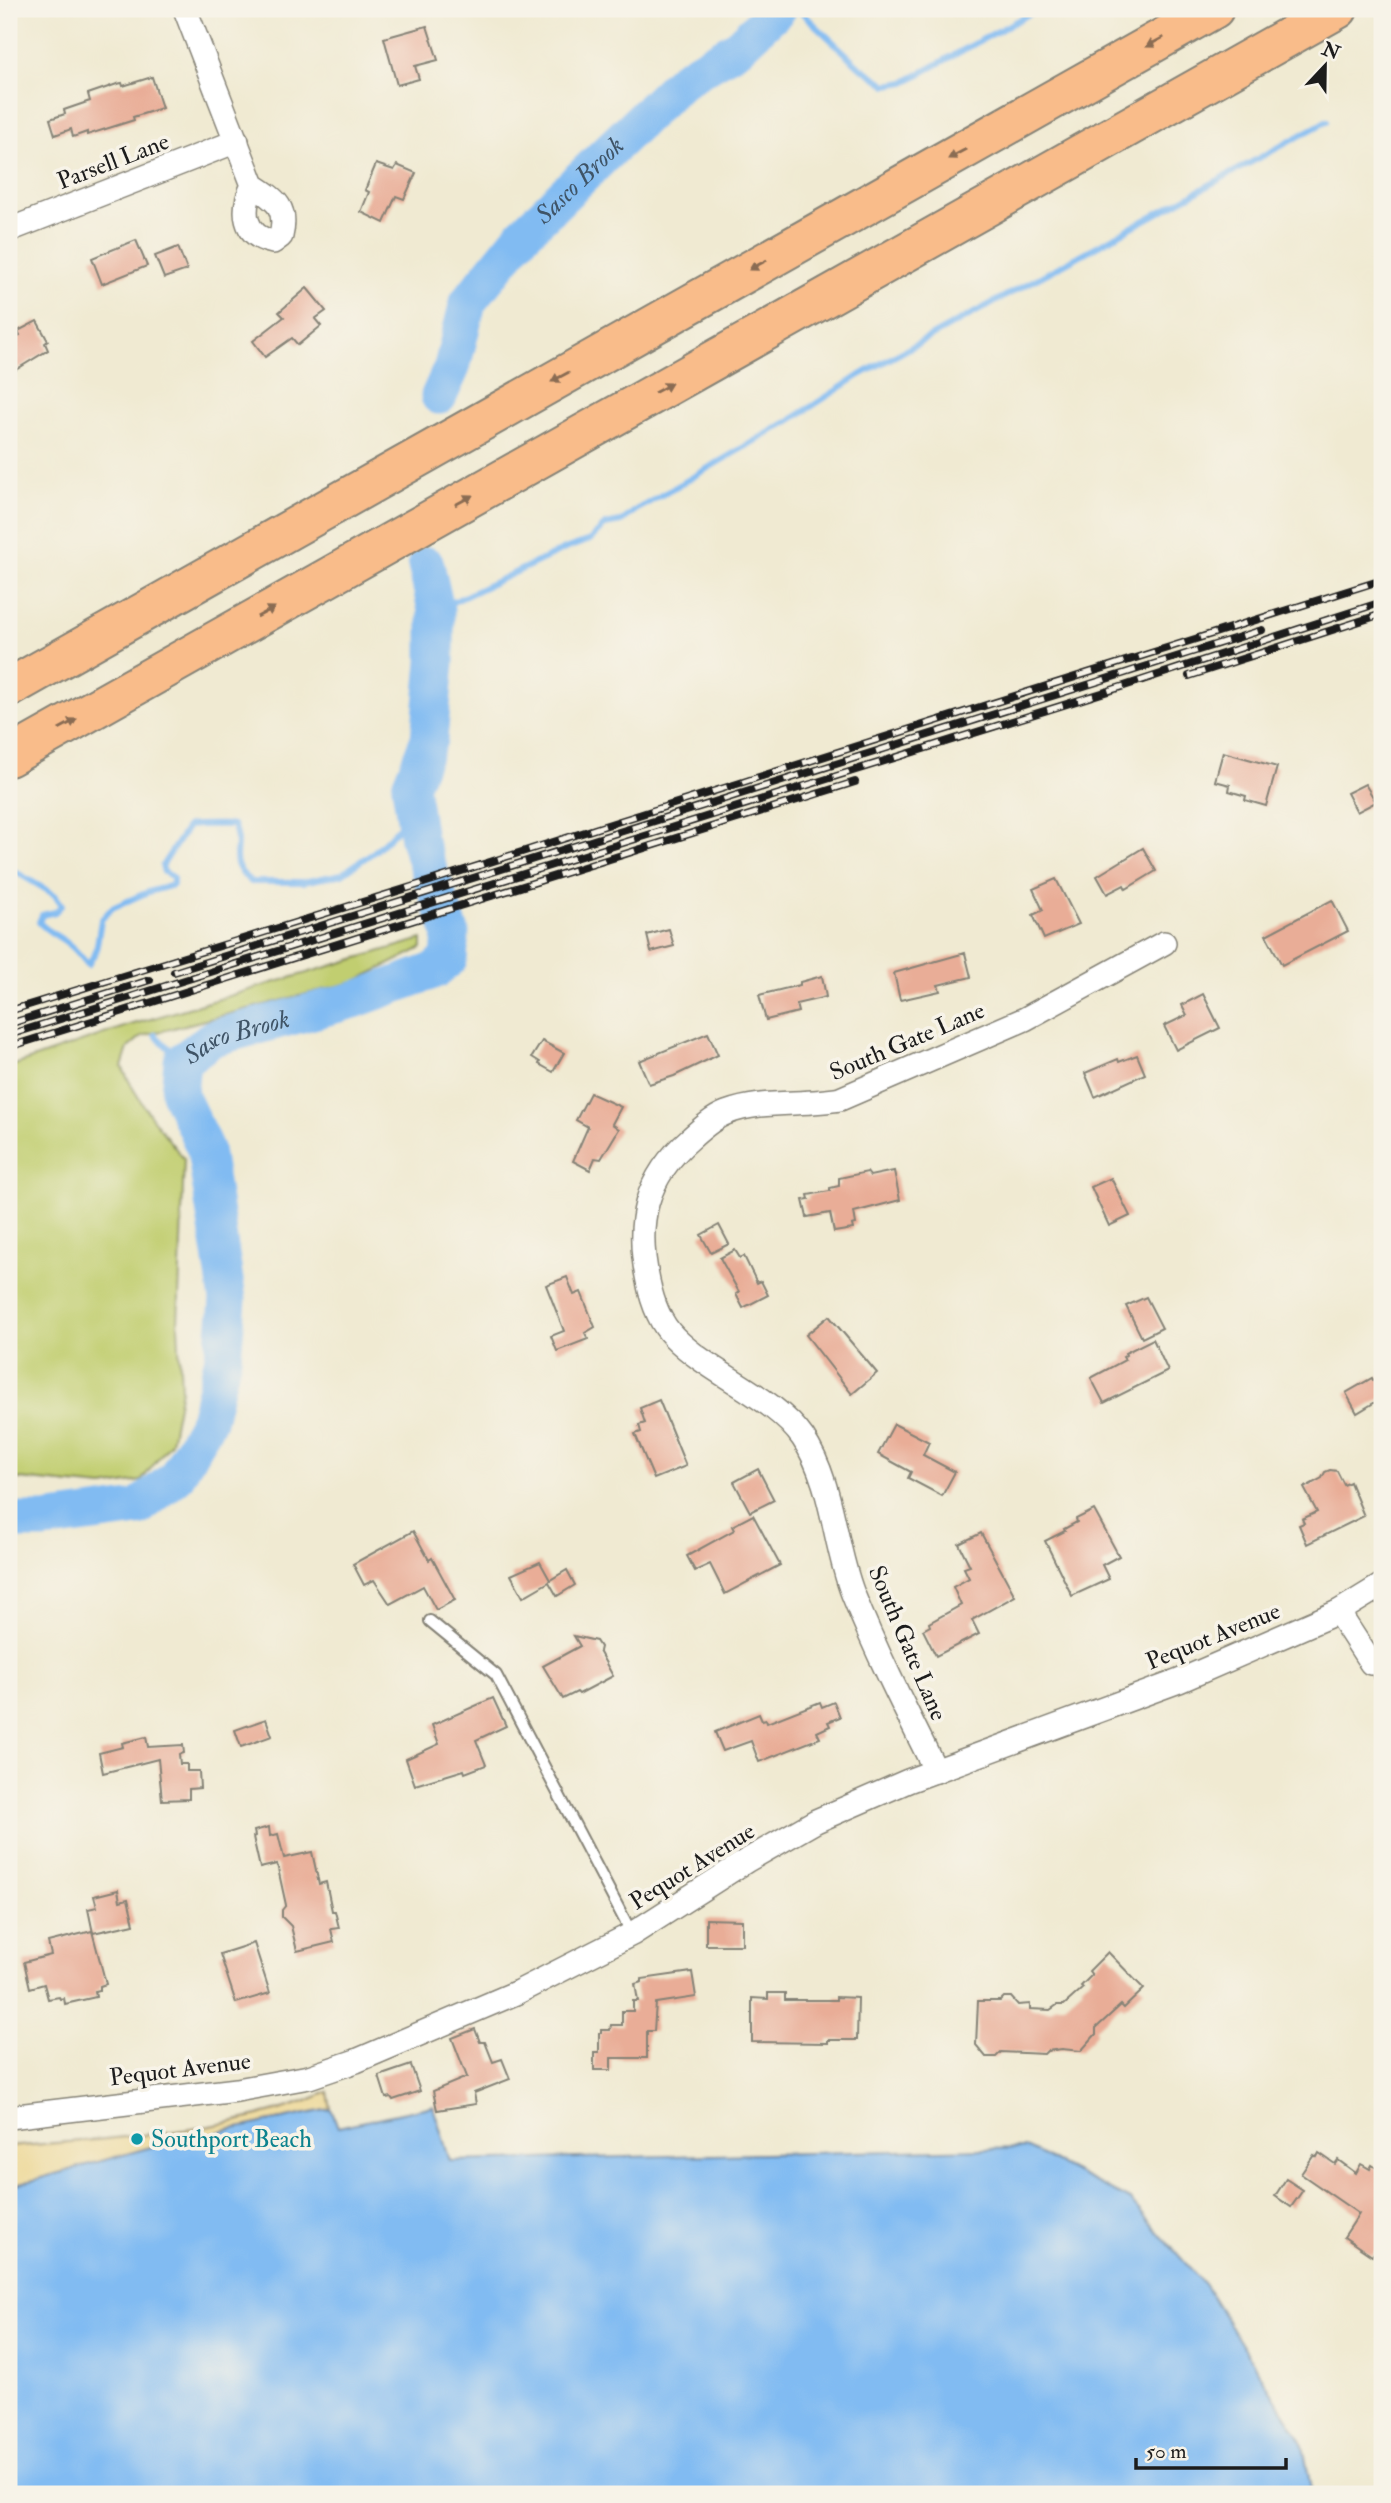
<svg xmlns="http://www.w3.org/2000/svg" width="1391" height="2503" viewBox="0 0 1391 2503" font-family="'IM FELL Double Pica',serif">
<style>
.green{fill:#c1ce70;stroke:#6e7546;stroke-width:2}
.sand{fill:#eeda9e;stroke:#857b5d;stroke-width:2}
.water{fill:#81bbf2;stroke:#4e6c87;stroke-width:2}
.lines{fill:none;stroke-linecap:round;stroke-linejoin:round}
.stream{stroke:#81bbf2;stroke-width:6}
.river{stroke:#81bbf2;stroke-width:37}
.building{fill:#e9ad97}
.lane-casing{stroke:#868377;stroke-width:14}
.street-casing{stroke:#868377;stroke-width:26}
.highway-casing{stroke:#868377;stroke-width:42}
.lane{stroke:#fff;stroke-width:10}
.street{stroke:#fff;stroke-width:23}
.highway{stroke:#f9bc8a;stroke-width:38}
.rail-casing{stroke:#1c1c1c;stroke-width:8}
.rail{stroke:#f7f3e8;stroke-width:5;stroke-dasharray:16;stroke-linecap:butt}
.oneway{fill:#8a6c53}
.culture-dot{fill:#0f9aa8;stroke:#f7f3e8;stroke-width:2.5}
.labels{text-anchor:middle;stroke-width:7;stroke-linejoin:round;paint-order:stroke}
.street-label{font-size:24px;fill:#1c1c1c;stroke:#f7f3e8}
.culture-label{font-size:24px;fill:#0d838f;stroke:#f7f3e8;text-anchor:start}
.water-label{font-size:26px;font-style:italic;fill:#3f5467;stroke:#f7f3e8}
</style>
<rect width="100%" height="100%" fill="#f7f3e8"/>
<filter id="ink" filterUnits="userSpaceOnUse"><feTurbulence type="fractalNoise" baseFrequency=".0143" numOctaves="2"/><feDisplacementMap in="SourceGraphic" scale="14" xChannelSelector="R" yChannelSelector="G"/><feConvolveMatrix kernelMatrix="1 2 1 2 8 2 1 2 1" color-interpolation-filters="sRGB"/></filter>
<filter id="wash" filterUnits="userSpaceOnUse"><feTurbulence type="fractalNoise" baseFrequency=".00686" numOctaves="4" result="noise"/><feDisplacementMap in="SourceGraphic" scale="28" xChannelSelector="R" yChannelSelector="G"/><feGaussianBlur stdDeviation="1.57" result="paint"/><feColorMatrix in="noise" values="0 0 0 0 0 0 0 0 0 0 0 0 0 0 0 0 0 1.4 0 .05"/><feComposite in="paint" operator="in"/></filter>
<g filter="url(#wash)">
<rect width="100%" height="100%" fill="#f0ead2"/>
<path class="green" d="M422,939V948L354,982L142,1036L128,1048L122,1067C138,1102 160,1129 184,1159L178,1325L181,1389L171,1442L141,1481L103,1487L9,1478V1067L127,1026Z"/>
<path class="sand" d="M328,2092L331,2109L169,2142L9,2187V2147C108,2138 237,2134 328,2092Z"/>
<polygon class="water" points="433,2106 450,2161 1028,2148 1130,2200 1204,2284 1302,2441 1312,2494 9,2494 9,2187 169,2142 331,2109 338,2127"/>
<g class="lines">
<g class="stream">
<polyline points="798,9 860,67 887,85 905,82 1038,9"/>
<polyline points="436,610 567,548 590,540 605,525 621,522 636,510 789,421 860,375 1327,121"/>
<path d="M9,868L55,895L62,905L55,912L42,915L39,922C48,933 62,937 72,947C78,952 83,959 88,965L96,951L101,920L112,908L148,892L173,885V877L164,872L162,866L188,826C203,824 217,825 233,825C245,852 223,858 251,882H303L342,874L375,851L414,813"/>
<polyline points="155,1035 182,1061"/>
</g>
<g class="river">
<path id="s1" d="M439,396L452,367L468,302L522,235L682,80L738,47L778,9"/>
<path id="s2" d="M9,1521H44L138,1508L176,1477L208,1420L223,1358L228,1300L205,1149L179,1093L182,1061L213,1038L354,1000L436,970L449,959L451,933L418,839L410,786L429,739L436,662V610L426,565"/>
</g>
</g>
<g id="blocks">
<g class="building">
<polygon points="427,26 438,60 415,66 419,79 397,85 384,38"/>
<polygon points="152,77 162,108 133,117 134,120 87,135 87,132 73,137 71,129 55,135 50,119 65,114 64,110 90,101 88,94 117,84 122,83 123,86"/>
<polygon points="376,164 394,170 397,165 416,173 404,199 396,196 384,223 361,212 369,192 365,190"/>
<polygon points="136,240 147,266 102,284 92,258"/>
<polygon points="178,247 187,270 164,278 155,256"/>
<polygon points="307,288 326,311 315,319 321,326 298,345 292,338 265,357 253,341 284,317 279,312"/>
<polygon points="37,321 48,341 45,343 48,350 9,374 9,341 20,335 18,331"/>
<polygon points="1223,752 1277,767 1266,806 1245,800 1246,796 1229,791 1230,785 1215,781"/>
<polygon points="1365,784 1376,802 1357,812 1347,793"/>
<polygon points="1143,848 1156,871 1126,889 1124,885 1107,894 1097,876"/>
<polygon points="1056,879 1079,924 1044,939 1033,915 1043,910 1033,889"/>
<polygon points="1332,900 1348,931 1282,965 1266,935"/>
<polygon points="669,929 674,946 651,952 647,935"/>
<polygon points="965,953 971,977 938,985 940,991 900,1000 894,973"/>
<polygon points="822,976 826,997 796,1004 798,1012 766,1020 759,995 800,985 800,982"/>
<polygon points="1203,994 1220,1028 1176,1050 1164,1026 1187,1015 1182,1005"/>
<polygon points="708,1033 718,1055 674,1076 649,1084 639,1061"/>
<polygon points="542,1041 564,1053 553,1072 539,1064 540,1062 532,1057"/>
<polygon points="1137,1055 1145,1074 1095,1097 1085,1073 1118,1059 1119,1062"/>
<polygon points="590,1093 621,1107 612,1124 619,1129 601,1159 595,1158 590,1170 573,1161 588,1127 576,1120"/>
<polygon points="894,1171 900,1200 854,1212 856,1224 852,1225 853,1229 834,1232 830,1213 807,1217 803,1200 809,1199 808,1195 830,1191 830,1188 839,1186 839,1178 867,1172 870,1176"/>
<polygon points="1111,1178 1130,1216 1109,1226 1091,1187"/>
<polygon points="719,1225 729,1244 711,1253 701,1235"/>
<polygon points="735,1250 740,1258 744,1256 757,1283 761,1281 768,1295 743,1308 736,1294 739,1292 720,1258"/>
<polygon points="567,1277 574,1295 581,1292 595,1327 585,1333 588,1339 557,1351 551,1336 564,1331 546,1285"/>
<polygon points="1146,1297 1162,1328 1142,1338 1126,1306"/>
<polygon points="829,1316 877,1373 852,1394 806,1335"/>
<polygon points="1153,1339 1168,1371 1104,1403 1091,1378 1125,1360 1123,1357 1126,1355 1125,1353"/>
<polygon points="1382,1375 1382,1398 1357,1413 1346,1393 1372,1378 1373,1380"/>
<polygon points="659,1400 686,1466 654,1479 635,1434 641,1432 639,1425 645,1423 640,1408"/>
<polygon points="894,1424 929,1442 923,1455 955,1472 942,1496 908,1478 911,1472 878,1454"/>
<polygon points="758,1469 774,1500 750,1512 734,1482"/>
<polygon points="1330,1470 1337,1471 1344,1485 1350,1482 1364,1516 1307,1544 1299,1525 1304,1523 1302,1519 1317,1512 1304,1488 1322,1478 1325,1472"/>
<polygon points="1094,1510 1119,1556 1102,1565 1109,1579 1072,1596 1045,1541 1065,1531 1064,1529 1077,1522 1076,1519"/>
<polygon points="753,1515 780,1565 725,1594 710,1564 695,1571 687,1556 734,1530 732,1526"/>
<polygon points="413,1531 429,1560 432,1558 455,1600 436,1610 423,1586 390,1604 374,1580 364,1585 353,1564"/>
<polygon points="981,1533 1015,1596 972,1620 979,1634 936,1656 923,1630 930,1626 929,1623 961,1605 953,1587 969,1578 964,1568 970,1566 959,1544"/>
<polygon points="540,1562 550,1580 567,1570 575,1585 557,1596 549,1582 523,1597 511,1575"/>
<polygon points="574,1636 596,1641 600,1647 599,1651 613,1676 579,1694 577,1692 563,1699 543,1666 580,1646"/>
<polygon points="493,1698 506,1726 476,1740 486,1765 465,1773 464,1770 415,1785 406,1759 439,1744 432,1725"/>
<polygon points="820,1702 822,1707 834,1702 840,1717 828,1722 830,1726 817,1732 820,1738 759,1762 751,1741 723,1751 715,1732 759,1714 762,1721 766,1720 767,1723"/>
<polygon points="266,1719 272,1736 241,1747 235,1730"/>
<polygon points="146,1737 148,1747 183,1745 184,1753 179,1754 180,1764 187,1764 187,1771 199,1771 200,1788 189,1789 189,1799 162,1800 158,1759 103,1773 99,1753 123,1747 122,1743"/>
<polygon points="269,1827 270,1836 278,1834 284,1858 312,1852 319,1884 326,1882 332,1911 335,1911 339,1928 331,1929 334,1942 297,1951 291,1926 282,1917 282,1910 286,1905 277,1864 260,1868 253,1837 255,1836 254,1831"/>
<polygon points="118,1890 120,1901 128,1899 134,1924 93,1933 88,1909 97,1907 94,1896"/>
<polygon points="706,1919 742,1920 742,1945 706,1945"/>
<polygon points="92,1931 106,1984 100,1986 100,1990 95,1991 96,1997 65,2004 64,1998 60,1999 59,1997 48,1999 44,1984 30,1988 24,1962 51,1955 48,1942"/>
<polygon points="254,1943 270,1993 236,2003 220,1954"/>
<polygon points="1108,1952 1144,1989 1124,2008 1121,2005 1096,2028 1096,2034 1081,2051 1062,2049 1047,2051 1044,2054 1001,2052 996,2057 986,2057 976,2045 978,2001 1000,2001 1004,1997 1011,1997 1018,2005 1030,2004 1030,2009 1050,2010 1057,2005 1064,2005 1083,1988 1081,1986 1092,1975 1089,1971"/>
<polygon points="692,1972 696,1997 656,2003 654,2031 647,2031 647,2058 611,2058 611,2070 594,2070 594,2052 599,2052 599,2033 601,2033 601,2030 610,2030 611,2025 622,2025 622,2011 633,2011 633,2001 638,2001 635,1984 642,1982 642,1979"/>
<polygon points="768,1993 785,1993 785,2000 836,2000 836,1997 858,1998 857,2040 828,2040 828,2043 752,2042 752,1998 768,1999"/>
<polygon points="475,2029 480,2042 485,2042 493,2062 502,2059 510,2079 474,2093 476,2104 437,2110 433,2091 467,2077 452,2038"/>
<polygon points="411,2065 420,2091 393,2100 391,2097 386,2098 379,2076"/>
<polygon points="1319,2153 1335,2164 1338,2160 1356,2173 1361,2164 1370,2169 1372,2165 1382,2172 1382,2255 1376,2250 1372,2256 1344,2237 1359,2214 1301,2174 1314,2155 1317,2157"/>
<polygon points="1286,2179 1303,2190 1291,2207 1275,2196"/>
</g>
</g>
</g>
<g filter="url(#ink)">
<use href="#blocks" fill-opacity="0" stroke="#868377" stroke-width="2"/>
<g class="lines">
<defs>
<g id="lane">
<polyline points="430,1621 496,1675 632,1934"/>
<polyline points="1371,1663 1382,1679"/>
</g>
<g id="street">
<path d="M185,9L253,185C276,200 288,207 281,236L273,242C243,236 241,210 253,185"/>
<polyline points="9,230 237,141"/>
<polyline points="1338,1612 1371,1663"/>
<path d="M936,1771C907,1713 877,1654 853,1594C833,1543 834,1485 803,1438C775,1397 710,1374 674,1337C659,1322 652,1301 648,1281C635,1222 645,1178 691,1138C701,1129 713,1118 726,1113C762,1099 802,1106 840,1099L1025,1019L1164,943"/>
<polyline points="9,2117 237,2090 309,2077 356,2061 518,1992 632,1934 746,1861 816,1821 908,1781 1179,1681 1338,1612 1382,1585"/>
</g>
<g id="highway">
<polyline points="9,688 1214,9"/>
<polyline points="9,757 1338,9"/>
</g>
</defs>
<use href="#lane" class="lane-casing"/>
<use href="#street" class="street-casing"/>
<use href="#highway" class="highway-casing"/>
<use href="#lane" class="lane"/>
<use href="#street" class="street"/>
<use href="#highway" class="highway"/>
<defs>
<g id="rail">
<polyline points="1189,676 1382,614"/>
<polyline points="174,972 1262,630"/>
<polyline points="9,1011 411,887 1382,580"/>
<polyline points="9,1024 150,980"/>
<polyline points="9,1035 1121,687 1382,602"/>
<polyline points="9,1047 855,782"/>
</g>
</defs>
<use href="#rail" class="rail-casing"/>
<use href="#rail" class="rail"/>
</g>
<defs><path id="oneway-solid" d="M-6-.8H1V-3.2L6.5 0L1 3.2V.8H-6Z" transform="scale(1.75)"/></defs>
<g class="oneway">
<use href="#oneway-solid" transform="translate(1155 42) rotate(151)"/>
<use href="#oneway-solid" transform="translate(957 154) rotate(151)"/>
<use href="#oneway-solid" transform="translate(758 265) rotate(151)"/>
<use href="#oneway-solid" transform="translate(560 377) rotate(151)"/>
<use href="#oneway-solid" transform="translate(663 388) rotate(-29)"/>
<use href="#oneway-solid" transform="translate(464 500) rotate(-29)"/>
<use href="#oneway-solid" transform="translate(266 612) rotate(-29)"/>
<use href="#oneway-solid" transform="translate(68 724) rotate(-29)"/>
</g>
</g>
<circle class="culture-dot" cx="137" cy="2139" r="7"/>
<g class="labels">
<g class="street-label">
<text transform="translate(113 161) rotate(-21)" y="8">Parsell Lane</text>
<text transform="translate(907 1041) rotate(-23)" y="8">South Gate Lane</text>
<text transform="translate(1213 1636) rotate(-22)" y="8">Pequot Avenue</text>
<text transform="translate(908 1643) rotate(67)" y="8">South Gate Lane</text>
<text transform="translate(692 1866) rotate(-32)" y="8">Pequot Avenue</text>
<text transform="translate(180 2069) rotate(-7)" y="8">Pequot Avenue</text>
</g>
<g class="culture-label">
<text x="151" y="2147">Southport Beach</text>
</g>
<g class="water-label">
<text dy="9" stroke="none"><textPath href="#s1" startOffset="264">Sasco Brook</textPath></text>
<text dy="9" stroke="none"><textPath href="#s2" startOffset="674">Sasco Brook</textPath></text>
</g>
</g>
<rect width="1391" height="2503" fill="none" stroke="#f7f3e8" stroke-width="35"/>
<g transform="translate(1325 66) rotate(22)" stroke="#f7f3e8" stroke-width="5" paint-order="stroke">
<path d="M0-5L12 26L0 18L-12 26Z" fill="#1c1c1c"/>
<text y="-10" font-size="19" font-weight="bold" text-anchor="middle" fill="#1c1c1c">N</text>
</g>
<path d="M1136 2458v10h150v-10" fill="none" stroke="#1c1c1c" stroke-width="3.5"/>
<text x="1146" y="2458" font-size="21" fill="#1c1c1c" stroke="#f7f3e8" stroke-width="5" paint-order="stroke">50 m</text>
</svg>
